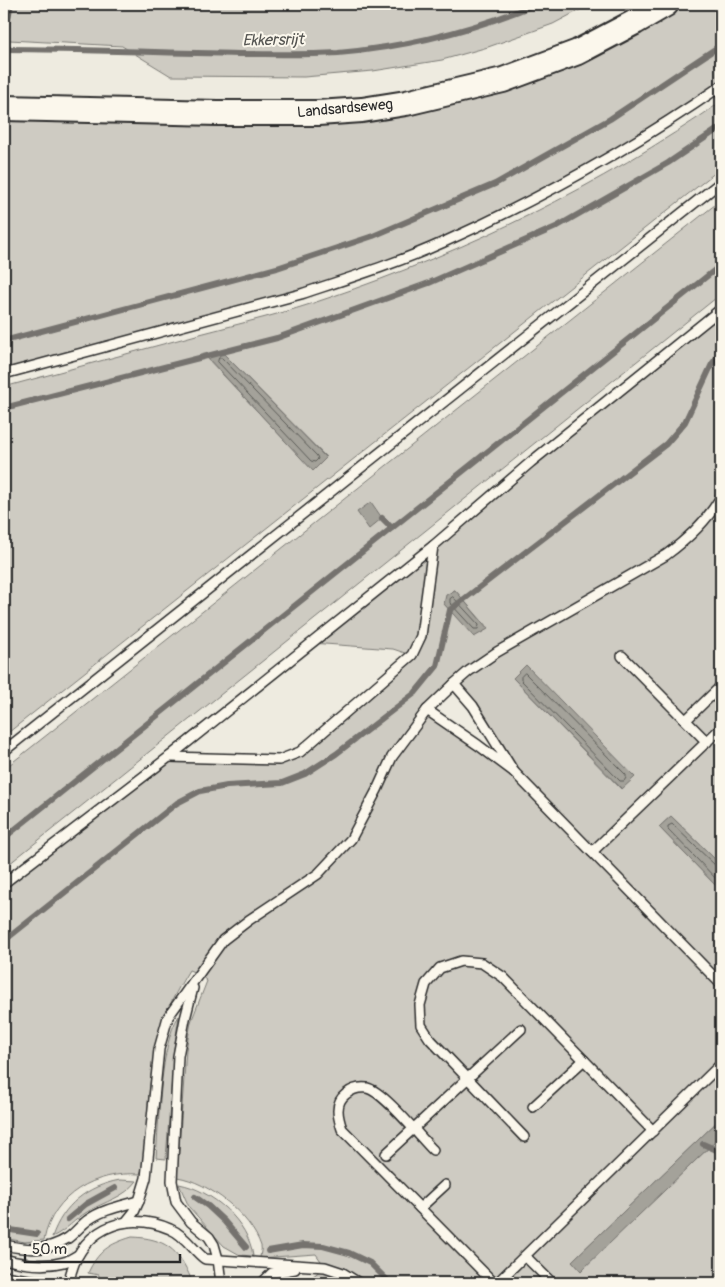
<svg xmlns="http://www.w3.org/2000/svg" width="725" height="1287" viewBox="0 0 725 1287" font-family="Pangolin,sans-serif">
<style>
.green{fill:#cecbc2;stroke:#7c7b76;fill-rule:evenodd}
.water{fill:#a4a29a;stroke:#74726e}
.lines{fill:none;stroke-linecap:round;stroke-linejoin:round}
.shore{stroke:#5b5b57;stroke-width:1}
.stream{stroke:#74726e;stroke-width:6}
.lane-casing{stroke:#2b2b2b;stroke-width:12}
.secondary-casing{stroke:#2b2b2b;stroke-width:28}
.lane{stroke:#fbf7ec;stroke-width:9}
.secondary{stroke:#fbf7ec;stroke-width:24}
.labels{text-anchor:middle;stroke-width:4;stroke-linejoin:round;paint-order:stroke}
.street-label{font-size:15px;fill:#2b2b2b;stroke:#fbf7ec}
.water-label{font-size:16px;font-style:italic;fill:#555552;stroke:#fbf7ec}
</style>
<rect width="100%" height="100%" fill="#eeebe0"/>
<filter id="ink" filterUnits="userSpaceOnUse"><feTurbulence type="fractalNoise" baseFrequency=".02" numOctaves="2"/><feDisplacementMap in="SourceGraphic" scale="10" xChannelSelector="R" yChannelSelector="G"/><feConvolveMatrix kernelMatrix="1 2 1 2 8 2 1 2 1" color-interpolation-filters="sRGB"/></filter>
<g filter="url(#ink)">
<g class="green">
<polygon points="4,4 591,4 553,24 488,47 442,60 373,71 304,77 171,76 122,46 9,40 4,79"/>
<polygon points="683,4 721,4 721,86 521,206 348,279 4,374 4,116 357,119 667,15"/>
<path d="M721,102V168L4,736V387C69,369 135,352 200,334C242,323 286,313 328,298C469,250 598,187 721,102ZM222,352L326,457L313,470L206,357Z"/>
<polygon points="721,200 721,294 4,868 4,769"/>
<path d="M721,309V865L671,816L659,827L721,891V1118L572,1261L581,1270L721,1136V1283H278L290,1279L312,1277L325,1267L316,1254L260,1258C260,1254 262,1250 261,1246C251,1215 209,1182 177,1177L186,1050L191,1022L207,981L199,974L189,970C177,990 166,1010 160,1032C148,1072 148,1114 145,1154L143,1166L140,1174C96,1171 53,1194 44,1240L25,1242L4,1238V883L169,757L279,760L300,752L411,655L393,649L311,643ZM454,590H455L488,628L474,636L444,604ZM513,678L634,777L621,789ZM455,684L513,771L427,710Z"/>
<path d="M179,1016L174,1049L166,1159L156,1158C159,1124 160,1042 179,1016Z"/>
<path d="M120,1180L137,1181C124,1198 105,1201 87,1212C74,1220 68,1229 52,1237C63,1205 87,1186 120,1180Z"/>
<path d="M179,1184C212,1190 249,1222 253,1256L240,1255L224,1246L189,1207Z"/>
<path d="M132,1237C164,1238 179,1249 191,1279H204V1283H99V1275L88,1273C98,1251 109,1244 132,1237Z"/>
</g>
<g class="water">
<polygon points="222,352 326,458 313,471 206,356"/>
<polygon points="371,502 382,518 369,529 357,512"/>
<polygon points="455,590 488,629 474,637 444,604 446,595"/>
<polygon points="526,665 635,777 622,789 513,678"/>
<polygon points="671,816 721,865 721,891 659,827"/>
<polygon points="721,1118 721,1136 581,1271 572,1261"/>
</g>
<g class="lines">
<g class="shore">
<polygon points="219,358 222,358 317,456 318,459 315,462 311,461 218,362"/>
<polygon points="453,597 479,625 478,629 474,629 450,603 450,599"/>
<polygon points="525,673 626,775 626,778 624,781 620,781 521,680 521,677"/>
<polyline points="721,868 716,866 672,824 668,826 668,829 721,884"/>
</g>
<g class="stream">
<polyline points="4,36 11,4"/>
<path d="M4,49C82,49 161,53 239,54C272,54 305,55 338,53C406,47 474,30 536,4"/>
<polyline points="4,341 277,268 373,236 495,184 610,119 721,45"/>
<polyline points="4,408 277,338 429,283 556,227 668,163 721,127"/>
<polyline points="382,518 392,528"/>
<polyline points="4,838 721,265"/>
<polyline points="4,941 177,803 200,791 227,786 282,783 305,774 336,754 415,693 437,666 450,610 666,444 685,422 712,364 721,352"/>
<polyline points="703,1144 721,1152"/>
<polyline points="195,1197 208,1206 224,1221 246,1247"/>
<polyline points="68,1219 86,1204 115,1188"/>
<polyline points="4,1229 37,1234"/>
<polyline points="268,1251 303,1245 323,1246 349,1253 370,1263 390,1283"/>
</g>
<defs>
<g id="lane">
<path d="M4,374L301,294C349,278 398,263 444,242C542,198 633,147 721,86"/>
<polyline points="622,656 707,742"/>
<polyline points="427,710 478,745 514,772 473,706 454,684"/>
<polyline points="686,720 721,686"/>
<polyline points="4,751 721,182"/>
<polyline points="169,757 279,760 300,752 412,655 421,636 433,546"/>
<polyline points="514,772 721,984"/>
<polyline points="592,852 721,728"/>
<polyline points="4,883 169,757 433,546 531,462 721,309"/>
<polyline points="193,988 185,1019 178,1056 172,1181 176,1202 191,1222 209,1237 214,1245 218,1259 221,1283"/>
<polyline points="533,1107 584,1060"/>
<polyline points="524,1137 430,1039 421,1025 420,1005 426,984 440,968 461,961 482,963 503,977 653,1131"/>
<path d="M433,1150C420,1137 383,1091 367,1088C359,1087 352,1089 346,1094C334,1103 338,1117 342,1129L494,1283"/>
<polyline points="386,1154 521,1029"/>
<polyline points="420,1208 445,1185"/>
<path d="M126,1222L134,1212L139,1201L146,1178L159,1049L168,1017L223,940L249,920L318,874L351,839L377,790L392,757L427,710L454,684L469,671L497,652L666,555C688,539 707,521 721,497"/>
<path d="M4,1245C28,1250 45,1252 68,1238C75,1233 81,1225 88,1220C103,1209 122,1206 139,1201"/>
<polyline points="525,1256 552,1283"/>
<path d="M4,1259C22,1264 45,1267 64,1262C69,1261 74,1257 78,1255"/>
<polyline points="4,1276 47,1283"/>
<path d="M69,1283C76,1232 124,1208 170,1229C185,1235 193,1250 205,1259L325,1267L343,1273L359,1283"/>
<polyline points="262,1283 272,1273 295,1269"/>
<polyline points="497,1283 721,1064"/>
</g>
<polyline id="secondary" points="4,108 218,113 318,113 362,110 406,103 503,80 578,52 635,22 666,4"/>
</defs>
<use href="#lane" class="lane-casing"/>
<use href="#secondary" class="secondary-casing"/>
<use href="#lane" class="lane"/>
<use href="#secondary" class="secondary"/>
</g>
</g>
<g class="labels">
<g class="street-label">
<text transform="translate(345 108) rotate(-5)" y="5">Landsardseweg</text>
</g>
<g class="water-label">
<text transform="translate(273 39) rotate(-1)" y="6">Ekkersrijt</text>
</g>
</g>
<rect width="725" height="1287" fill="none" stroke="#fbf7ec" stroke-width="20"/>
<rect x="10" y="10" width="705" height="1267" fill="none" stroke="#2b2b2b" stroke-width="2" filter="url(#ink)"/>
<path d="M25 1254v8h155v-8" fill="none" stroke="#2b2b2b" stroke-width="2.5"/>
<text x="32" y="1254" font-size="15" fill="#2b2b2b" stroke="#fbf7ec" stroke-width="4" paint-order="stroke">50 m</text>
</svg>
